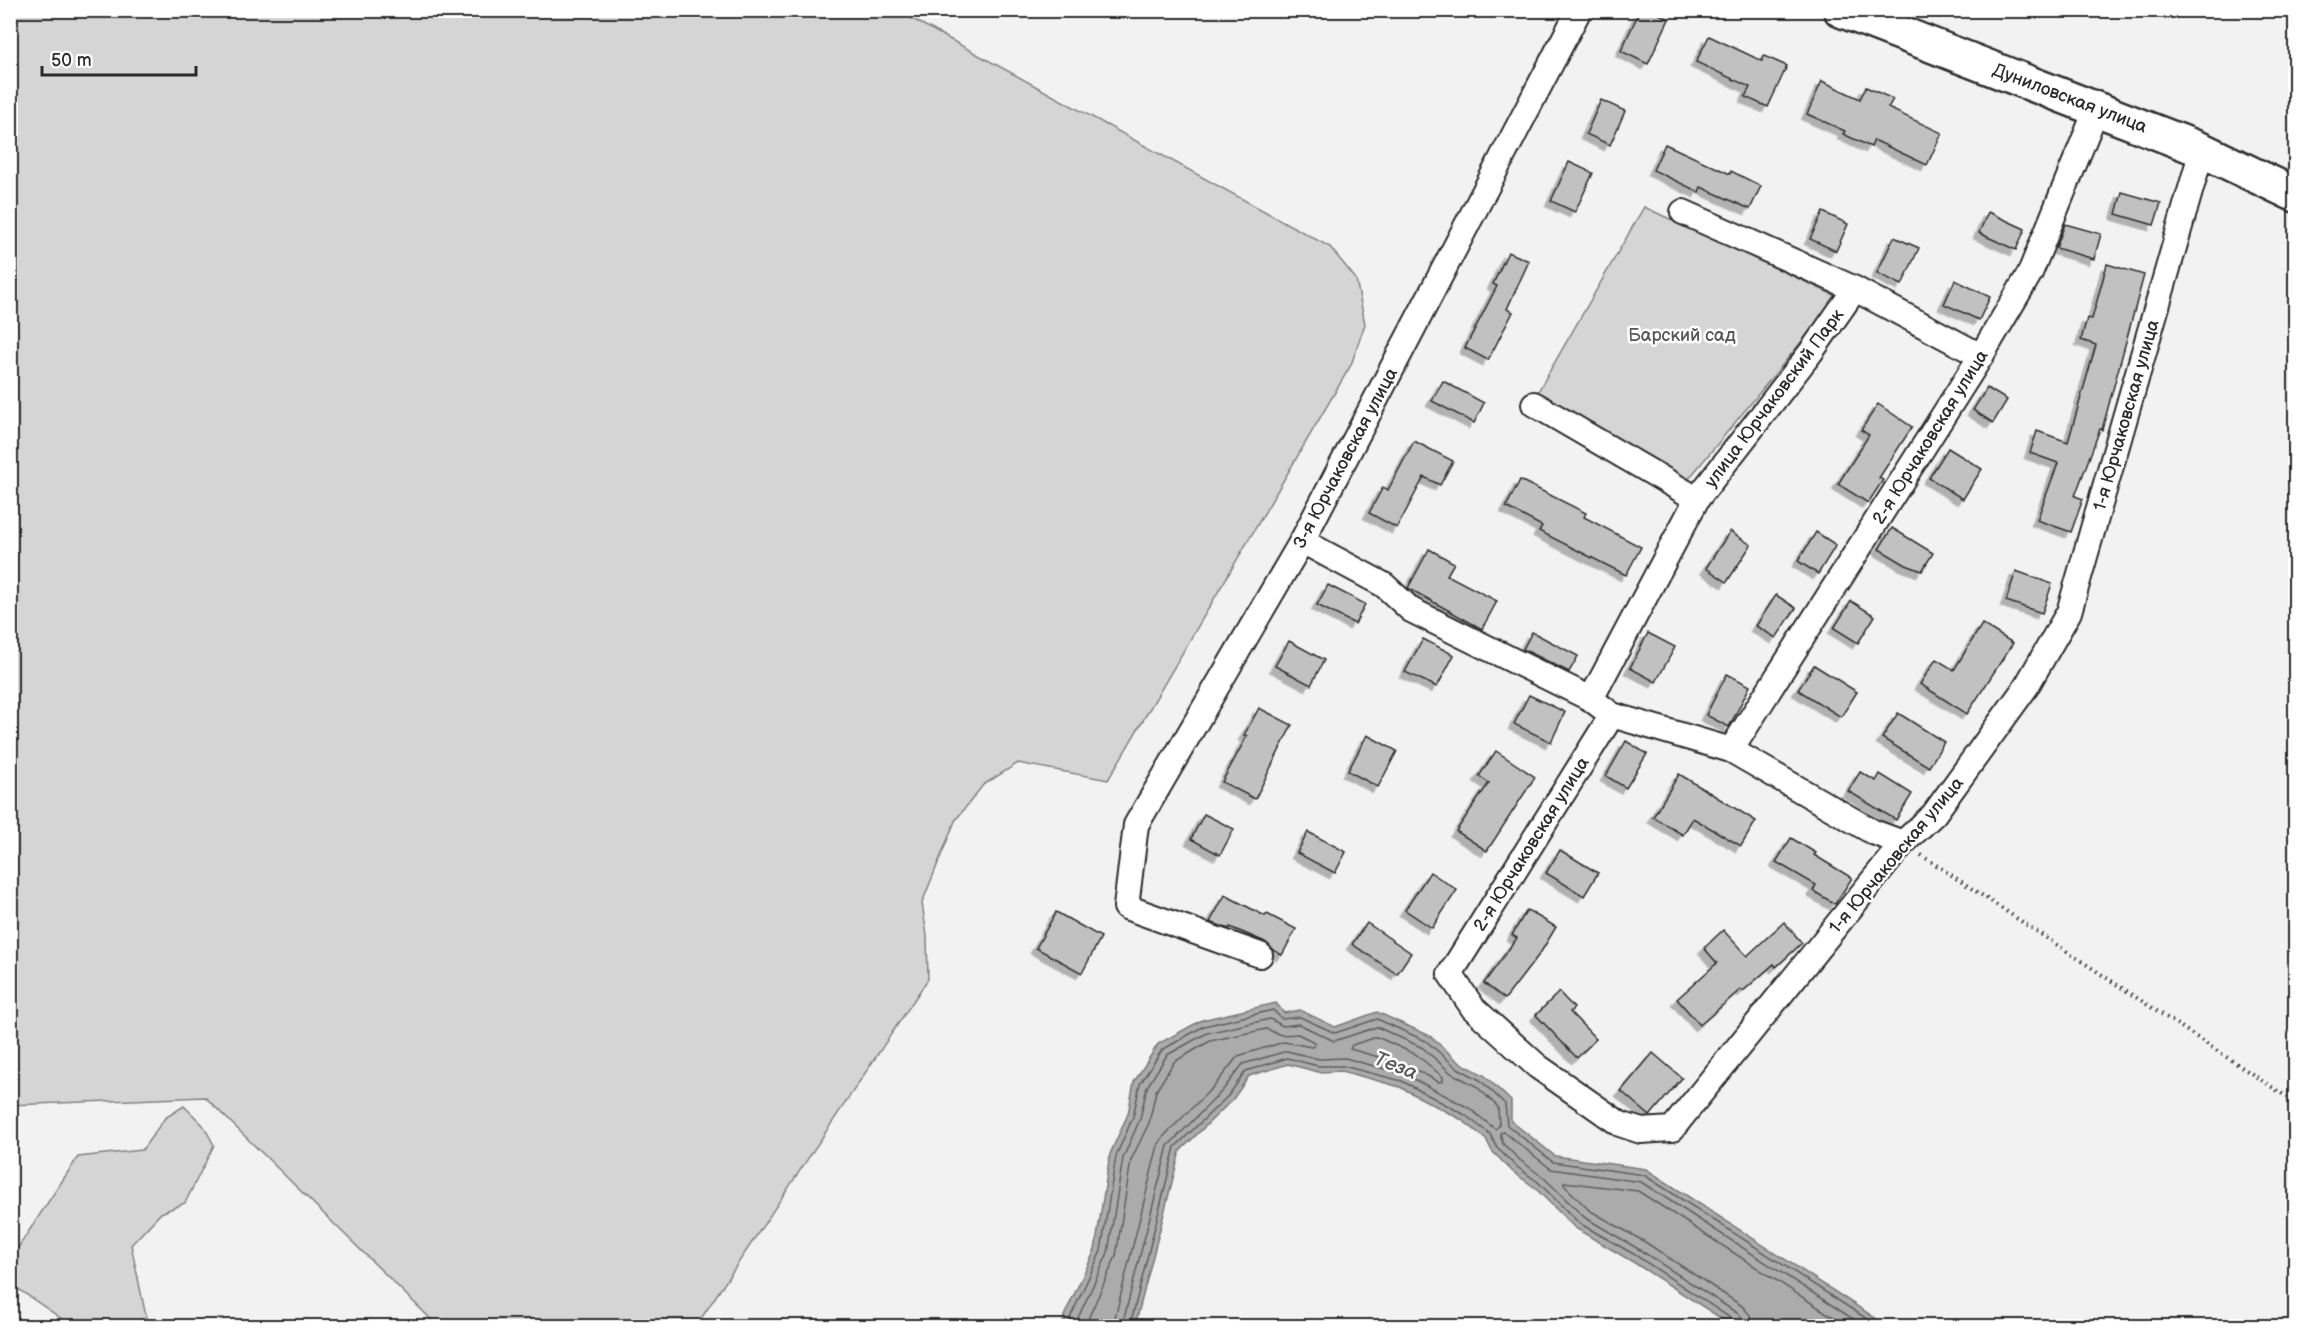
<svg xmlns="http://www.w3.org/2000/svg" width="2306" height="1337" viewBox="0 0 2306 1337" font-family="'Balsamiq Sans',sans-serif">
<style>
.green{fill:#d5d5d5;stroke:#808080;stroke-width:1.5}
.water{fill:#ababab;stroke:#787878;stroke-width:1.5}
.lines{fill:none;stroke-linecap:round;stroke-linejoin:round}
.shore{stroke:#5e5e5e;stroke-width:1.5}
.building{fill:#c1c1c1;stroke:#2b2b2b;stroke-width:1.5;filter:url(#shadow)}
.street-casing{stroke:#2b2b2b;stroke-width:28}
.secondary-casing{stroke:#2b2b2b;stroke-width:38}
.path{stroke:#2b2b2b;stroke-width:4;stroke-dasharray:1.5 4.5;stroke-linecap:butt}
.street{stroke:#fff;stroke-width:24}
.secondary{stroke:#fff;stroke-width:33}
.labels{text-anchor:middle;stroke-width:5;stroke-linejoin:round;paint-order:stroke}
.street-label{font-size:18px;fill:#2b2b2b;stroke:#fff}
.park-label{font-size:18px;fill:#565656;stroke:#fff}
.water-label{font-size:20px;font-style:italic;fill:#585858;stroke:#fff}
</style>
<defs>
<filter id="shadow"><feDropShadow dx="-5.5" dy="5.5" stdDeviation="0" flood-color="#0004"/></filter>
</defs>
<rect width="100%" height="100%" fill="#f2f2f2"/>
<filter id="ink" filterUnits="userSpaceOnUse"><feTurbulence type="fractalNoise" baseFrequency=".0167" numOctaves="2"/><feDisplacementMap in="SourceGraphic" scale="12" xChannelSelector="R" yChannelSelector="G"/><feConvolveMatrix kernelMatrix="1 2 1 2 8 2 1 2 1" color-interpolation-filters="sRGB"/></filter>
<g filter="url(#ink)">
<g class="green">
<polygon points="10,11 898,11 1330,247 1356,279 1365,324 1351,365 1108,780 1018,763 983,785 955,821 922,903 927,936 928,979 696,1326 438,1326 205,1097 11,1105"/>
<polygon points="1644,207 1838,297 1687,481 1536,395"/>
<polygon points="184,1106 203,1125 214,1145 185,1203 161,1213 131,1245 148,1326 71,1325 11,1284 11,1258 78,1157 142,1150 165,1118"/>
</g>
<polygon class="water" points="1276,1003 1284,1013 1300,1010 1335,1027 1377,1012 1430,1036 1459,1062 1484,1075 1511,1101 1511,1121 1555,1156 1646,1169 1883,1323 1884,1326 1733,1326 1633,1262 1575,1228 1534,1187 1513,1172 1492,1151 1486,1139 1462,1120 1400,1087 1342,1071 1318,1072 1288,1064 1249,1076 1233,1099 1180,1151 1135,1326 1063,1326 1064,1316 1095,1250 1110,1154 1128,1114 1134,1082 1158,1044 1202,1020"/>
<g class="lines">
<g class="shore">
<polygon points="1377,1037 1417,1055 1443,1077 1443,1081 1439,1082 1407,1065 1350,1049 1352,1045"/>
<polyline points="1069,1326 1070,1318 1101,1251 1116,1156 1133,1117 1140,1084 1162,1050 1204,1026 1273,1010 1282,1019 1300,1017 1335,1033 1377,1019 1426,1041 1456,1067 1480,1080 1505,1104 1507,1125 1553,1162 1644,1175 1878,1326"/>
<polyline points="1076,1326 1077,1320 1108,1253 1123,1158 1140,1119 1147,1087 1167,1055 1207,1033 1270,1019 1283,1026 1299,1024 1334,1041 1377,1027 1423,1048 1451,1073 1476,1086 1498,1107 1499,1126 1495,1129 1469,1108 1406,1075 1345,1058 1319,1059 1287,1051 1243,1064 1222,1091 1168,1146 1122,1326"/>
<polyline points="1085,1326 1116,1256 1131,1160 1149,1123 1156,1091 1174,1062 1210,1041 1266,1029 1281,1035 1298,1034 1314,1042 1315,1045 1312,1047 1284,1042 1238,1056 1215,1085 1163,1137 1158,1145 1113,1326"/>
<polyline points="1130,1326 1175,1147 1228,1096 1246,1071 1287,1058 1318,1066 1343,1066 1402,1081 1465,1115 1490,1134 1497,1148 1517,1167 1538,1182 1579,1223 1637,1256 1732,1319 1736,1326"/>
<polyline points="1743,1326 1742,1318 1737,1313 1640,1250 1584,1217 1543,1177 1521,1161 1503,1144 1500,1133 1504,1132 1551,1169 1641,1182 1864,1326"/>
<polyline points="1752,1326 1750,1315 1742,1306 1645,1242 1589,1210 1564,1185 1564,1182 1638,1191 1847,1326"/>
</g>
</g>
<g class="building">
<polygon points="1640,10 1651,10 1669,19 1648,64 1621,51"/>
<polygon points="1709,36 1762,61 1764,56 1787,66 1768,107 1745,97 1750,87 1696,62"/>
<polygon points="1822,81 1860,99 1866,87 1893,99 1888,108 1942,133 1927,165 1874,140 1871,147 1843,134 1845,131 1807,114"/>
<polygon points="1601,100 1625,111 1610,145 1586,134"/>
<polygon points="1665,144 1730,174 1731,171 1761,186 1750,209 1701,187 1699,192 1653,170"/>
<polygon points="1569,162 1593,173 1575,212 1551,201"/>
<polygon points="2122,192 2161,203 2154,225 2116,214"/>
<polygon points="1823,212 1848,224 1836,251 1810,239"/>
<polygon points="1988,212 2025,229 2016,250 1979,233"/>
<polygon points="2065,224 2101,234 2094,259 2056,248"/>
<polygon points="1894,237 1919,248 1902,285 1877,273"/>
<polygon points="1508,252 1529,261 1507,309 1513,312 1488,360 1465,348 1497,286 1493,284"/>
<polygon points="2107,264 2144,275 2102,430 2100,429 2075,496 2083,499 2071,532 2037,520 2058,463 2030,453 2037,431 2068,442 2096,345 2081,340 2087,318 2092,319"/>
<polygon points="1955,280 1990,297 1979,320 1944,304"/>
<polygon points="1443,381 1484,403 1474,423 1432,401"/>
<polygon points="1987,388 2007,400 1993,423 1973,410"/>
<polygon points="1878,404 1912,427 1879,478 1883,480 1868,503 1838,484 1869,435 1861,430"/>
<polygon points="1414,441 1453,461 1440,485 1424,477 1397,528 1369,513 1383,487 1388,490"/>
<polygon points="1948,448 1982,469 1963,499 1929,478"/>
<polygon points="1520,480 1586,513 1584,517 1641,547 1626,575 1539,531 1542,526 1506,507"/>
<polygon points="1892,528 1933,553 1922,571 1906,565 1879,549"/>
<polygon points="1730,531 1751,545 1727,582 1706,568"/>
<polygon points="1816,532 1836,545 1818,574 1798,561"/>
<polygon points="1429,549 1454,563 1447,575 1497,601 1482,629 1408,588"/>
<polygon points="2016,571 2052,584 2042,613 2006,601"/>
<polygon points="1328,585 1365,604 1355,624 1317,605"/>
<polygon points="1776,595 1796,608 1776,638 1756,626"/>
<polygon points="1851,601 1875,616 1858,643 1834,628"/>
<polygon points="1982,624 2013,643 1967,714 1920,684 1936,659 1954,670"/>
<polygon points="1532,632 1578,656 1569,672 1523,649"/>
<polygon points="1648,633 1675,647 1656,682 1630,668"/>
<polygon points="1423,639 1454,655 1437,687 1405,672"/>
<polygon points="1289,641 1324,660 1311,685 1275,666"/>
<polygon points="1814,665 1857,692 1841,717 1798,690"/>
<polygon points="1727,674 1750,686 1729,727 1706,715"/>
<polygon points="1529,695 1565,712 1551,742 1514,724"/>
<polygon points="1259,708 1292,725 1255,799 1222,782 1247,736 1244,735"/>
<polygon points="1898,713 1944,742 1929,767 1882,738"/>
<polygon points="1367,735 1397,751 1378,787 1348,771"/>
<polygon points="1626,741 1647,754 1626,788 1606,776"/>
<polygon points="1496,751 1535,777 1487,851 1456,831 1489,783 1479,776"/>
<polygon points="1860,772 1876,781 1880,774 1912,794 1896,820 1848,791"/>
<polygon points="1679,774 1756,821 1741,846 1693,818 1683,835 1653,817"/>
<polygon points="1204,814 1234,829 1220,855 1191,839"/>
<polygon points="1308,832 1346,852 1335,873 1297,853"/>
<polygon points="1791,838 1816,853 1814,855 1852,878 1835,904 1813,891 1816,885 1776,862"/>
<polygon points="1560,850 1598,873 1584,896 1546,873"/>
<polygon points="1430,872 1457,890 1432,928 1405,910"/>
<polygon points="1225,895 1265,916 1267,914 1296,929 1282,955 1273,950 1265,942 1230,927 1229,929 1210,922"/>
<polygon points="1527,910 1556,927 1541,952 1505,999 1484,983 1517,938 1512,935"/>
<polygon points="1056,912 1101,937 1082,973 1036,948"/>
<polygon points="1784,922 1802,943 1776,967 1774,964 1743,991 1741,989 1700,1025 1677,999 1717,963 1704,948 1723,930 1747,956"/>
<polygon points="1367,923 1411,953 1397,974 1352,944"/>
<polygon points="1559,992 1574,1008 1570,1012 1596,1039 1577,1058 1536,1015"/>
<polygon points="1653,1053 1682,1078 1650,1116 1621,1091"/>
</g>
<g class="lines">
<defs>
<g id="street">
<polyline points="1683,212 1855,289 1981,356"/>
<polyline points="1534,404 1697,499 1811,352 1855,289"/>
<polyline points="1302,541 1384,585 1411,610 1591,699 1612,715 1731,750 1873,832 1903,843"/>
<polyline points="1591,699 1697,499"/>
<polyline points="1612,715 1450,974 1473,1008 1537,1066 1620,1124 1641,1131 1672,1129 1903,843 1934,814 2026,687 2069,612 2202,150"/>
<polyline points="1731,750 1981,356 2030,273 2097,108"/>
<polyline points="1260,955 1126,907 1136,825 1302,541 1579,10"/>
</g>
<polyline id="secondary" points="1841,10 2202,150 2296,195"/>
</defs>
<use href="#street" class="street-casing"/>
<use href="#secondary" class="secondary-casing"/>
<polyline class="path" points="1921,855 2296,1103"/>
<use href="#street" class="street"/>
<use href="#secondary" class="secondary"/>
</g>
</g>
<g class="labels">
<g class="street-label">
<text transform="translate(2070 98) rotate(21)" y="6">Дуниловская улица</text>
<text transform="translate(1774 398) rotate(-53)" y="6">улица Юрчаковский Парк</text>
<text transform="translate(2126 415) rotate(-74)" y="6">1-я Юрчаковская улица</text>
<text transform="translate(1930 437) rotate(-58)" y="6">2-я Юрчаковская улица</text>
<text transform="translate(1345 458) rotate(-62)" y="6">3-я Юрчаковская улица</text>
<text transform="translate(1531 844) rotate(-58)" y="6">2-я Юрчаковская улица</text>
<text transform="translate(1896 855) rotate(-50)" y="6">1-я Юрчаковская улица</text>
</g>
<g class="park-label">
<text x="1682" y="341">Барский сад</text>
</g>
<g class="water-label">
<text transform="translate(1396 1065) rotate(21)" y="7">Теза</text>
</g>
</g>
<rect width="2306" height="1337" fill="none" stroke="#fff" stroke-width="36"/>
<rect x="18" y="18" width="2270" height="1301" fill="none" stroke="#2b2b2b" stroke-width="2" filter="url(#ink)"/>
<path d="M42 66v9h154v-9" fill="none" stroke="#2b2b2b" stroke-width="3"/>
<text x="51" y="66" font-size="18" fill="#2b2b2b" stroke="#ffffff" stroke-width="4.5" paint-order="stroke">50 m</text>
</svg>
